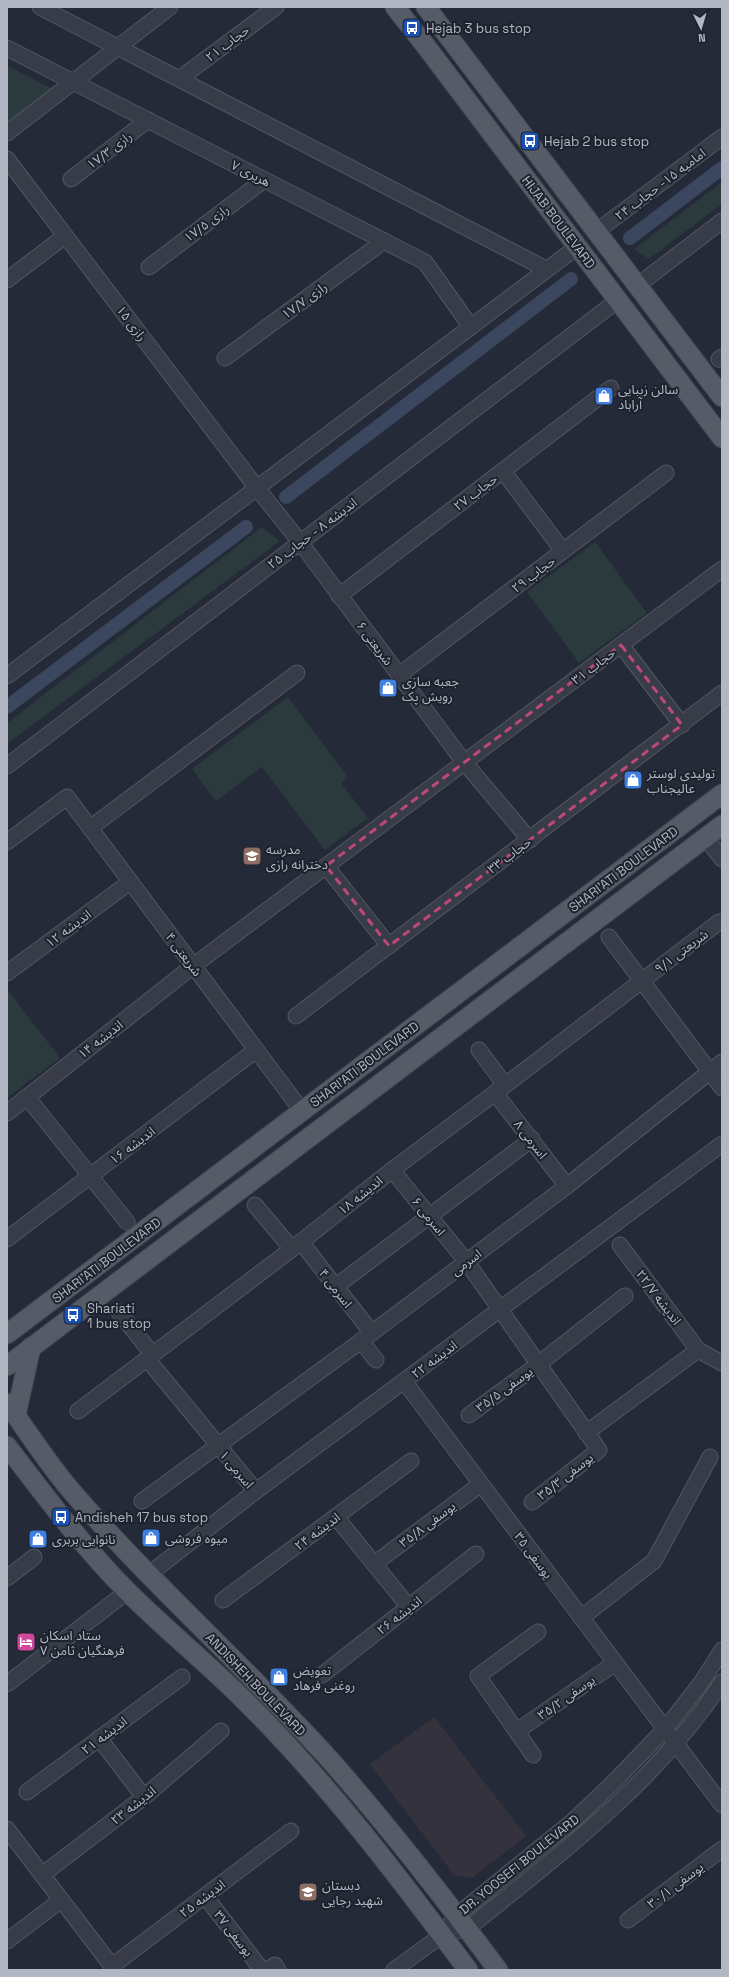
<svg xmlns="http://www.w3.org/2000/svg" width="729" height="1977" viewBox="0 0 729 1977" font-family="'Space Grotesk','Noto Sans Arabic',sans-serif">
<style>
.medical{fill:#34323d}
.green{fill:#2a3a3d}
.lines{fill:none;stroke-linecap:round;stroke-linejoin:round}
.canal{stroke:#3b465f;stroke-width:14}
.minor-casing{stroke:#535763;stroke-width:17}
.major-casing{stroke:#414651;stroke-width:21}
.minor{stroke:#373c48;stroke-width:15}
.major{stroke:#565b68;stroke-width:19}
.marked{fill:none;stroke:#be487a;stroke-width:3;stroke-dasharray:8 5;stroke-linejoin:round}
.labels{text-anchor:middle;stroke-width:4;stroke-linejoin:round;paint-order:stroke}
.poi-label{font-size:13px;fill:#b3b7c4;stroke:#1d222d;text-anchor:start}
.street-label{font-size:13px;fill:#b3b7c4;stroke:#1d222d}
</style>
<rect width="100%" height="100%" fill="#242a37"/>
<polygon class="medical" points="434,1717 526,1836 472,1878 454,1875 370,1764"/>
<g class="green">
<polygon points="7,65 54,90 7,128"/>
<polygon points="722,182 722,204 649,259 634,249"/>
<polygon points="262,527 280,541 7,744 7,723"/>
<polygon points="595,542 647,613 579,663 527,592"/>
<polygon points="288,697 348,777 341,783 368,818 325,850 262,767 216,801 192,769"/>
<polygon points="7,989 60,1058 7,1098"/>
</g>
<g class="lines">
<g class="canal">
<polyline points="630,238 722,168"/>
<polyline points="286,497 571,279"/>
<polyline points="7,707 246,527"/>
</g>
<defs>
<g id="minor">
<polyline points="40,7 546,269"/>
<polyline points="7,48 425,262 471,327"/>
<polyline points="179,79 276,7"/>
<polyline points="7,133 170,7"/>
<polyline points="7,159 257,488 300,542 464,762 530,840"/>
<polyline points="71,179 148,120"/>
<polyline points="597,231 722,137"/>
<polyline points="149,267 264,180"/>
<polyline points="7,280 65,236"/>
<polyline points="638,285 722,221"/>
<polyline points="722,357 719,359 722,360"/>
<polyline points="225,358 384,241"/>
<polyline points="503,471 563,551"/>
<polyline points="339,596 611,388"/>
<polyline points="621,645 682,725"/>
<polyline points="399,675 666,473"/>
<polyline points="7,676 577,247"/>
<polyline points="7,766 618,300"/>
<polyline points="90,828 297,673"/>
<polyline points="705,837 722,859"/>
<polyline points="7,842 67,797 302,1111"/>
<polyline points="326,866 389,946"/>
<polyline points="609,937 722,1088"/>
<polyline points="7,973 130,882"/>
<polyline points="296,1016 722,693"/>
<polyline points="479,1050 505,1085"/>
<polyline points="495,1093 567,1186"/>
<polyline points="27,1097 127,1222"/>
<polyline points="7,1113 193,966 722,569"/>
<polyline points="392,1170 466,1261 599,1450 532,1502"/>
<polyline points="255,1205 292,1249"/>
<polyline points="7,1239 256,1050"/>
<polyline points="301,1242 372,1333"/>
<polyline points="620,1245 698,1350 722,1363"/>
<polyline points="335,1287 532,1139"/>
<polyline points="119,1312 153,1355"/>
<polyline points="361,1341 376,1360"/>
<polyline points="148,1360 256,1491"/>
<polyline points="404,1381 722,1805"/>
<polyline points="78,1411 292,1249 392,1170 495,1093 719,922"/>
<polyline points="469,1415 540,1363 625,1296"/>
<polyline points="586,1433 698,1350"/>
<polyline points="142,1501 361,1341 567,1186 722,1062"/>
<polyline points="336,1517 409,1607"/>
<polyline points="374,1564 481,1484"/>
<polyline points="148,1575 256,1491 722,1144"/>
<polyline points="7,1578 34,1557"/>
<polyline points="223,1600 411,1461"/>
<polyline points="581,1618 654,1561 710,1457"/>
<polyline points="322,1675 476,1554"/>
<polyline points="7,1684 128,1591"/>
<polyline points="517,1731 615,1663"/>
<polyline points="99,1738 144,1797"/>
<polyline points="533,1755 478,1676 538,1632"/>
<polyline points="27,1792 182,1677"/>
<polyline points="7,1829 115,1970"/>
<polyline points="42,1875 144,1797 221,1731"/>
<polyline points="205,1896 262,1970"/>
<polyline points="628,1920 722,1849"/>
<path d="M456,1931L467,1929C559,1855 657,1782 722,1682"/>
<polyline points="7,1941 61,1900"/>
<polyline points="112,1966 291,1831"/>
<polyline points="267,1970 275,1965 278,1970"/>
<polyline points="394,1970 442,1935 457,1915 574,1820 614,1782 665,1729 701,1683 722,1650"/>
</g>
<g id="major">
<polyline points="395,7 425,45 722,438"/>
<polyline points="426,7 722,397"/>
<polyline points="7,1334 722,794"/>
<polyline points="7,1366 722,825"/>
<path d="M7,1403C28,1432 50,1467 74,1494C155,1587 248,1669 331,1761C390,1828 445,1899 498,1970"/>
<polyline points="16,1415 31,1347"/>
<path d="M7,1446C45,1496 83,1547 128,1592C165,1629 206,1662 244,1700C327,1782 398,1876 468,1970"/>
</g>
</defs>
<use href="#minor" class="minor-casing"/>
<use href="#major" class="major-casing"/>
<use href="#minor" class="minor"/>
<use href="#major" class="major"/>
</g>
<path class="marked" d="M621,645L682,725L389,946L326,866Z"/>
<defs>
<symbol id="bus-square" viewBox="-11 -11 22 22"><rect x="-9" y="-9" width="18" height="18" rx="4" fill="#1a4fb4" stroke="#1d222d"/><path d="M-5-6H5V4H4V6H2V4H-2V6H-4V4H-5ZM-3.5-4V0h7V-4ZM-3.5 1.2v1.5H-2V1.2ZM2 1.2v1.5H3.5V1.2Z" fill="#fff"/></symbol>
<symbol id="shop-square" viewBox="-11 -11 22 22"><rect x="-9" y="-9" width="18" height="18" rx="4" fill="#3f7fe0" stroke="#1d222d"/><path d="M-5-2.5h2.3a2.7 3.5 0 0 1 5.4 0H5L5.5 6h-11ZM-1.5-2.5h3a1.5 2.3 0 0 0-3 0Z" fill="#fff"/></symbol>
<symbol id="school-square" viewBox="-11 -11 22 22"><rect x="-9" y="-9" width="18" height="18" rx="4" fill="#8d6e63" stroke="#1d222d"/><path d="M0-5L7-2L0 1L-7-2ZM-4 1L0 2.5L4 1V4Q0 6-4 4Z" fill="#fff"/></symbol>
<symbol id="hotel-square" viewBox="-11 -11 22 22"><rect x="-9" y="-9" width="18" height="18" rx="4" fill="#d1479c" stroke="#1d222d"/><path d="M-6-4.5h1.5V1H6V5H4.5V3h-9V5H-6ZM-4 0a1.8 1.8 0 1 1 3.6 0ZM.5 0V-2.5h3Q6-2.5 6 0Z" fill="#fff"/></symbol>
</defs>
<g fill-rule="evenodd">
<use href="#bus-square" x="401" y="17" width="22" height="22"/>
<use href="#bus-square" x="519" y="130" width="22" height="22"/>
<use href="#shop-square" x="593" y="385" width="22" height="22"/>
<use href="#shop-square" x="377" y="677" width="22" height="22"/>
<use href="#shop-square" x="622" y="769" width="22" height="22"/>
<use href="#school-square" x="241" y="845" width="22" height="22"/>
<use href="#bus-square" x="62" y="1304" width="22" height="22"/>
<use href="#bus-square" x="50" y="1506" width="22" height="22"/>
<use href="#shop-square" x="140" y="1527" width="22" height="22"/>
<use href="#shop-square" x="27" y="1528" width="22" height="22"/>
<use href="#hotel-square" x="15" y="1631" width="22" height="22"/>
<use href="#shop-square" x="268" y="1666" width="22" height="22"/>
<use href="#school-square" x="297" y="1881" width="22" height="22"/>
</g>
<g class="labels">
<g class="poi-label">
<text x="426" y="33">Hejab 3 bus stop</text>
<text x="544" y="146">Hejab 2 bus stop</text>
<text x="618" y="394">سالن زیبایی<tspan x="618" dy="15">آراباد</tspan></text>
<text x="402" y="686">جعبه سازی<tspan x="402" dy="15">رویش پک</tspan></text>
<text x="647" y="778">تولیدی لوستر<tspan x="647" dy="15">عالیجناب</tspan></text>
<text x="266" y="854">مدرسه<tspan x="266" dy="15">دخترانه رازی</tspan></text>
<text x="87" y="1313">Shariati<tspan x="87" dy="15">1 bus stop</tspan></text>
<text x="75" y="1522">Andisheh 17 bus stop</text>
<text x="165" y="1543">میوه فروشی</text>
<text x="52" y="1544">نانوایی بربری</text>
<text x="40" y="1640">ستاد اسکان<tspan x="40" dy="15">فرهنگیان ثامن ۷</tspan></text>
<text x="293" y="1675">تعویض<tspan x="293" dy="15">روغنی فرهاد</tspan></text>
<text x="322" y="1890">دبستان<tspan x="322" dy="15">شهید رجایی</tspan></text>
</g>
<g class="street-label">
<text transform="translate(227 43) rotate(-37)" y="5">حجاب ۲۱</text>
<text transform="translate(109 150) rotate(-37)" y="5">رازی ۱۷/۳</text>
<text transform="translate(251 173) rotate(27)" y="5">هریری ۷</text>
<text transform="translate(660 184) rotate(-37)" y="5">امامیه ۱۵- حجاب ۲۴</text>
<text transform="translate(559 222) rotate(53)" y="5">HIJAB BOULEVARD</text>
<text transform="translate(206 223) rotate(-37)" y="5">رازی ۱۷/۵</text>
<text transform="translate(304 300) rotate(-36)" y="5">رازی ۱۷/۷</text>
<text transform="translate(132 323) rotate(53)" y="5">رازی ۱۵</text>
<text transform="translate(475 492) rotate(-37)" y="5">حجاب ۲۷</text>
<text transform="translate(312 533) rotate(-37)" y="5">اندیشه ۸ - حجاب ۲۵</text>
<text transform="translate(533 574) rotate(-37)" y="5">حجاب ۲۹</text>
<text transform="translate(375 643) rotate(53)" y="5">شریعتی ۶</text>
<text transform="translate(593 666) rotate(-37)" y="5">حجاب ۳۱</text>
<text transform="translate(509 855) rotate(-37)" y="5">حجاب ۳۳</text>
<text transform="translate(623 869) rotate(-37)" y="5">SHARI'ATI BOULEVARD</text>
<text transform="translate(68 928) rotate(-37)" y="5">اندیشه ۱۲</text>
<text transform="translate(681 951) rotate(-37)" y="5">شریعتی ۹/۱</text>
<text transform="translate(184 954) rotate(53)" y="5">شریعتی ۴</text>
<text transform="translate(100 1039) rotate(-38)" y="5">اندیشه ۱۴</text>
<text transform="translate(364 1064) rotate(-37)" y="5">SHARI'ATI BOULEVARD</text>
<text transform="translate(531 1139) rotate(52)" y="5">اسرمی ۸</text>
<text transform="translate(132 1145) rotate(-37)" y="5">اندیشه ۱۶</text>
<text transform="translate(360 1195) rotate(-39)" y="5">اندیشه ۱۸</text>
<text transform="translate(429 1216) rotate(51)" y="5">اسرمی ۶</text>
<text transform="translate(106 1260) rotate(-37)" y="5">SHARI'ATI BOULEVARD</text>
<text transform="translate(466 1262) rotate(-37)" y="5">اسرمی</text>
<text transform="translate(336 1288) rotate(52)" y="5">اسرمی ۴</text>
<text transform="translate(659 1297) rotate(53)" y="5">اندیشه ۲۲/۷</text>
<text transform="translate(434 1359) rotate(-37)" y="5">اندیشه ۲۲</text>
<text transform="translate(504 1389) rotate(-36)" y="5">یوسفی ۳۵/۵</text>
<text transform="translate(237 1469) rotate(50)" y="5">اسرمی ۱</text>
<text transform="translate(565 1476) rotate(-38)" y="5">یوسفی ۳۵/۳</text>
<text transform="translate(427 1524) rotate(-37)" y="5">یوسفی ۳۵/۸</text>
<text transform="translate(317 1531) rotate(-37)" y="5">اندیشه ۲۴</text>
<text transform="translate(534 1555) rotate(53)" y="5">یوسفی ۳۵</text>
<text transform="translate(399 1615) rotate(-38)" y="5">اندیشه ۲۶</text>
<text transform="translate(256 1684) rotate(46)" y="5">ANDISHEH BOULEVARD</text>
<text transform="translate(566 1697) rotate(-35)" y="5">یوسفی ۳۵/۲</text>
<text transform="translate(104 1735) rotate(-37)" y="5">اندیشه ۲۱</text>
<text transform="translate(133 1805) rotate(-38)" y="5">اندیشه ۲۳</text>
<text transform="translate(519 1864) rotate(-39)" y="5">DR. YOOSEFI BOULEVARD</text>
<text transform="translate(675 1885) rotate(-37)" y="5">یوسفی ۳۰/۱</text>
<text transform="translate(202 1898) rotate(-37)" y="5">اندیشه ۲۵</text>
<text transform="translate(234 1933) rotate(52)" y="5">یوسفی ۳۷</text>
</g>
</g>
<rect width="729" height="1977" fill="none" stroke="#b3b7c4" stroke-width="16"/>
<g transform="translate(701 28) rotate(175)" stroke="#1d222d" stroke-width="3" paint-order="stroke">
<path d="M0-3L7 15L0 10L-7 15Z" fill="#b3b7c4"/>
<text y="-6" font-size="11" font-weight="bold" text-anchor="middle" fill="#b3b7c4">N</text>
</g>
</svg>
